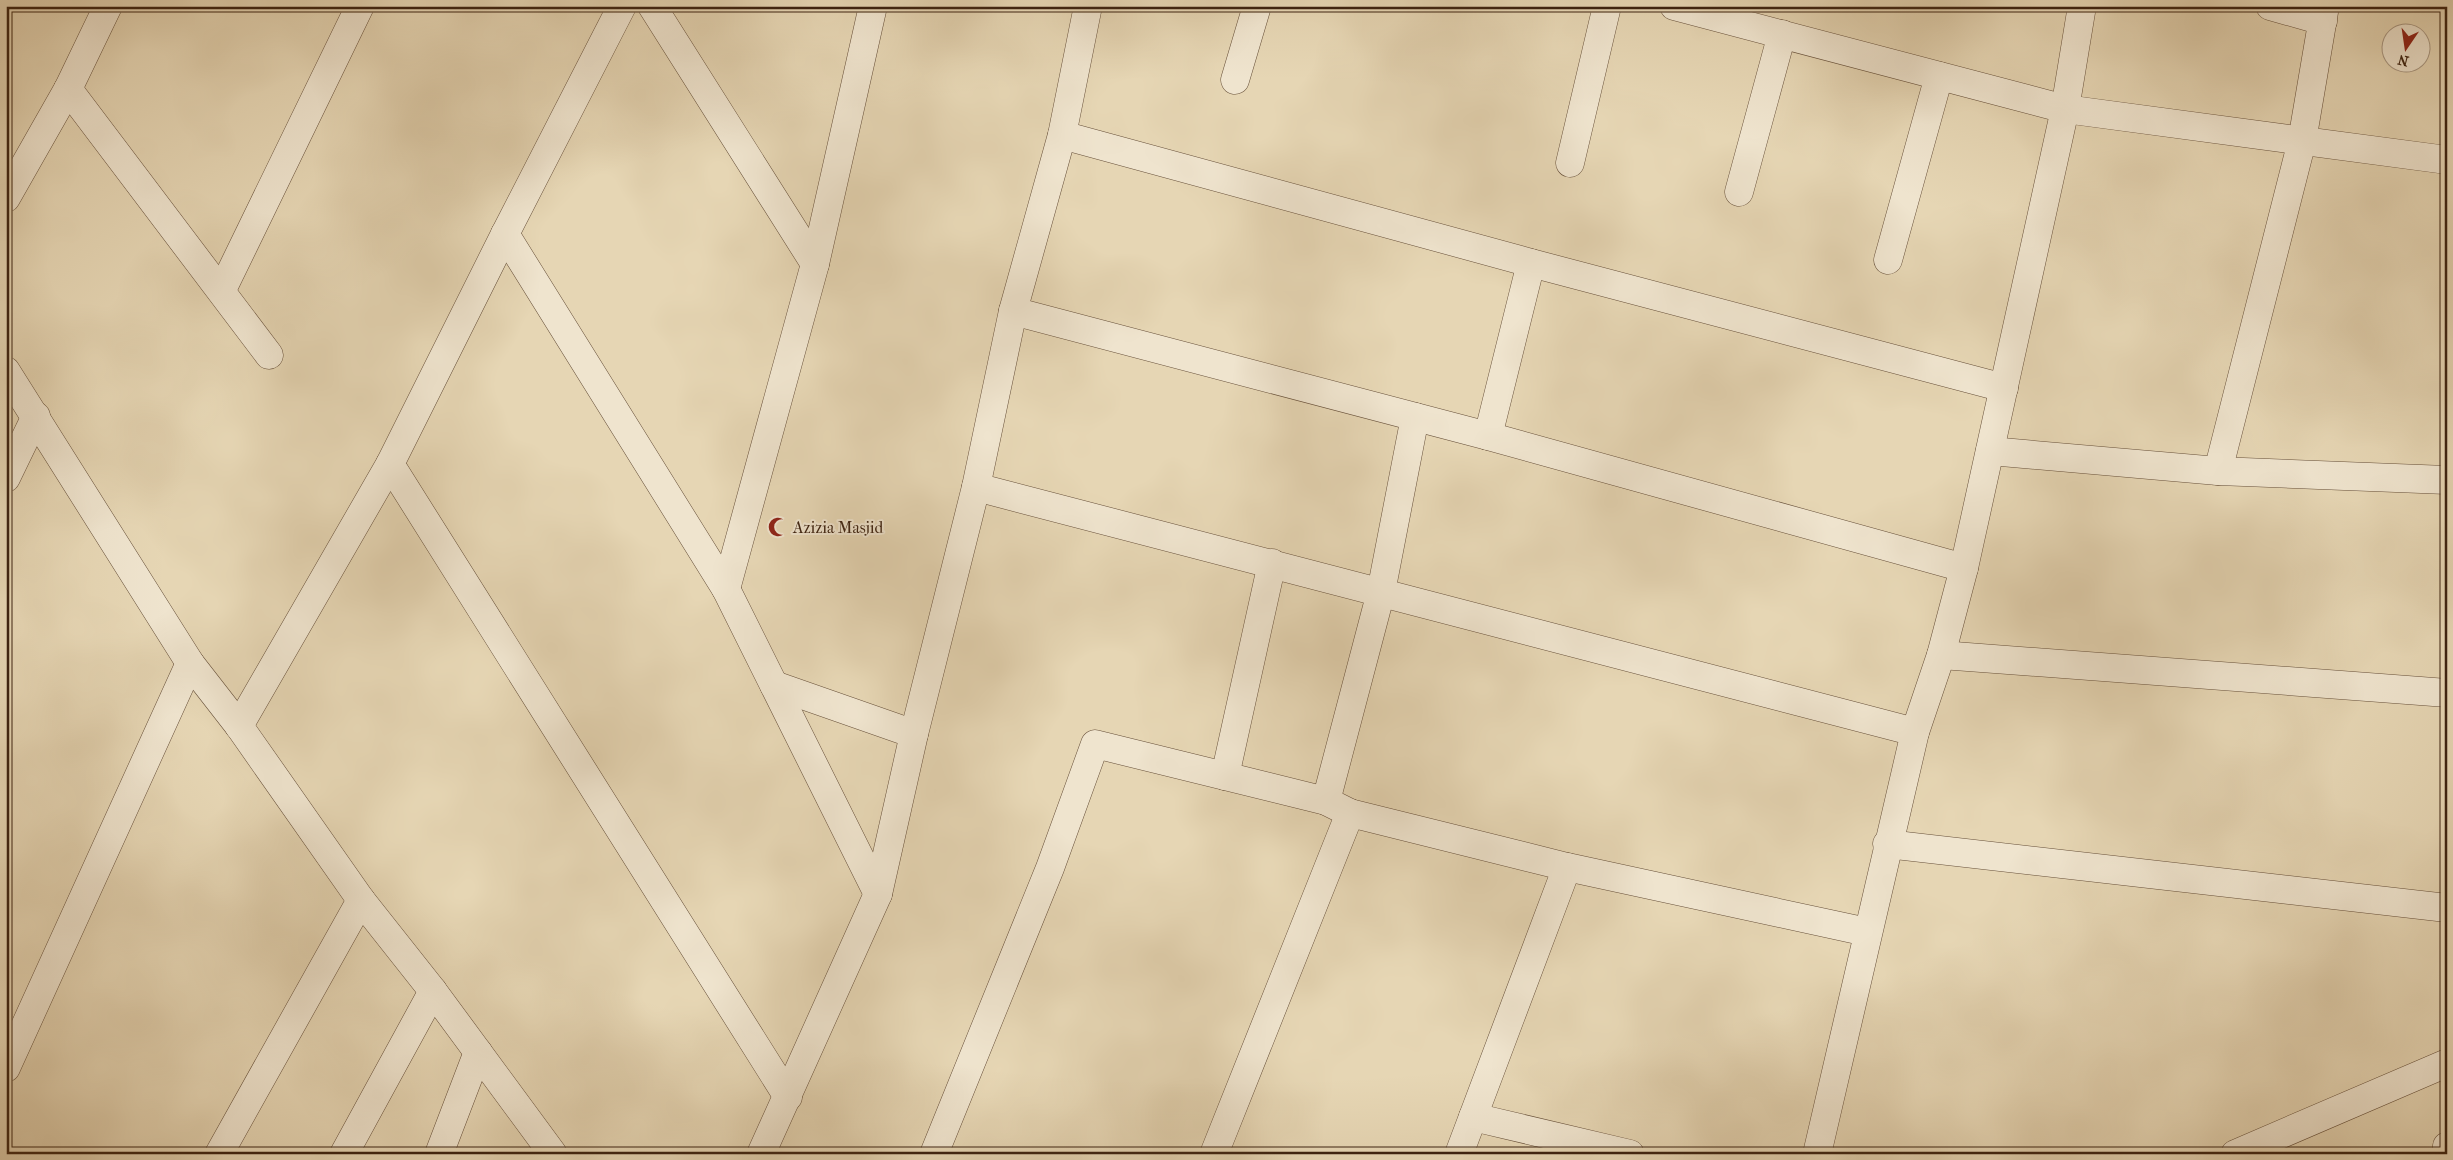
<svg xmlns="http://www.w3.org/2000/svg" width="2453" height="1160" viewBox="0 0 2453 1160" font-family="'IM FELL French Canon',serif">
<style>
.lines{fill:none;stroke-linecap:round;stroke-linejoin:round}
.street-casing{stroke:#67503a;stroke-width:29}
.street{stroke:#efe4ce;stroke-width:28}
.labels{text-anchor:middle;stroke-width:4;stroke-linejoin:round;paint-order:stroke}
.poi-label{font-size:16px;fill:#3d2311;stroke:#efe4ce;text-anchor:start}
</style>
<rect width="100%" height="100%" fill="#e6d6b4"/>
<filter id="stains"><feTurbulence type="fractalNoise" baseFrequency=".004" numOctaves="4"/><feColorMatrix values="0 0 0 0 .2 0 0 0 0 .09 0 0 0 0 .02 0 0 0 .5 -.17"/></filter>
<radialGradient id="worn" r=".72"><stop offset=".6" stop-color="#630" stop-opacity="0"/><stop offset="1" stop-color="#630" stop-opacity=".3"/></radialGradient>
<g class="lines">
<defs>
<g id="street">
<polyline points="652,6 815,264"/>
<polyline points="1674,6 2065,109 2447,160"/>
<polyline points="2270,6 2323,21"/>
<polyline points="1235,80 1257,6"/>
<polyline points="68,89 269,355"/>
<polyline points="1062,135 1531,263 2004,388"/>
<polyline points="1570,163 1607,6"/>
<polyline points="1739,192 1782,34"/>
<polyline points="6,198 68,89 108,6"/>
<polyline points="505,234 726,589 878,894"/>
<polyline points="1888,260 1939,76"/>
<polyline points="222,290 360,6"/>
<polyline points="1013,311 1488,436 1964,568"/>
<polyline points="6,371 190,663 239,726 361,900 433,991 553,1154"/>
<polyline points="1488,436 1531,263"/>
<polyline points="1990,451 2218,471 2447,480"/>
<polyline points="390,464 788,1097"/>
<polyline points="2218,471 2302,141 2325,6"/>
<polyline points="6,478 36,416"/>
<polyline points="976,487 1915,732"/>
<polyline points="726,589 815,264 873,6"/>
<polyline points="1941,655 2447,693"/>
<polyline points="774,685 914,734"/>
<polyline points="239,726 390,464 505,234 622,6"/>
<polyline points="1225,776 1272,563"/>
<polyline points="1326,801 1381,592 1415,417"/>
<polyline points="1887,844 2447,908"/>
<polyline points="6,1068 190,663"/>
<polyline points="1473,1117 1630,1154"/>
<polyline points="219,1154 361,900"/>
<polyline points="344,1154 433,991"/>
<polyline points="439,1154 478,1052"/>
<polyline points="761,1154 878,894 914,734 976,487 1013,311 1062,135 1088,6"/>
<polyline points="934,1154 1050,868 1095,744 1326,801 1350,813 1567,867 1867,932"/>
<polyline points="1214,1154 1350,813"/>
<polyline points="1459,1154 1567,867"/>
<polyline points="1817,1154 1915,732 1941,655 1964,568 2065,109 2082,6"/>
<polyline points="2235,1154 2447,1063"/>
<polyline points="2446,1154 2447,1146"/>
</g>
</defs>
<use href="#street" class="street-casing"/>
<use href="#street" class="street"/>
</g>
<defs>
<symbol id="mosque-bare" viewBox="-9 -9 18 18"><path d="M3.5-4.9A6 6 0 1 0 3.5 4.9A5 5 0 1 1 3.5-4.9Z" fill="#8f2418" stroke="#efe4ce" stroke-width="2.5" paint-order="stroke"/></symbol>
</defs>
<g fill-rule="evenodd">
<use href="#mosque-bare" x="764" y="513" width="28" height="28"/>
</g>
<g class="labels">
<g class="poi-label">
<text x="793" y="533">Azizia Masjid</text>
</g>
</g>
<rect width="2453" height="1160" fill="none" stroke="#e6d6b4" stroke-width="25"/>
<rect x="8" y="8" width="2438" height="1145" fill="none" stroke="#3d2311" stroke-width="2.5"/>
<rect x="12" y="12" width="2428" height="1135" fill="none" stroke="#3d2311"/>
<g transform="translate(2406 48) rotate(193)"><circle r="24" fill="#efe4ce" stroke="#a89782"/>
<path d="M0-4L9 19L0 12L-9 19Z" fill="#8f2418"/>
<text y="-8" font-size="14" font-weight="bold" text-anchor="middle" fill="#3d2311">N</text>
</g>
<rect width="100%" height="100%" filter="url(#stains)"/>
<rect width="100%" height="100%" fill="url(#worn)"/>
</svg>
